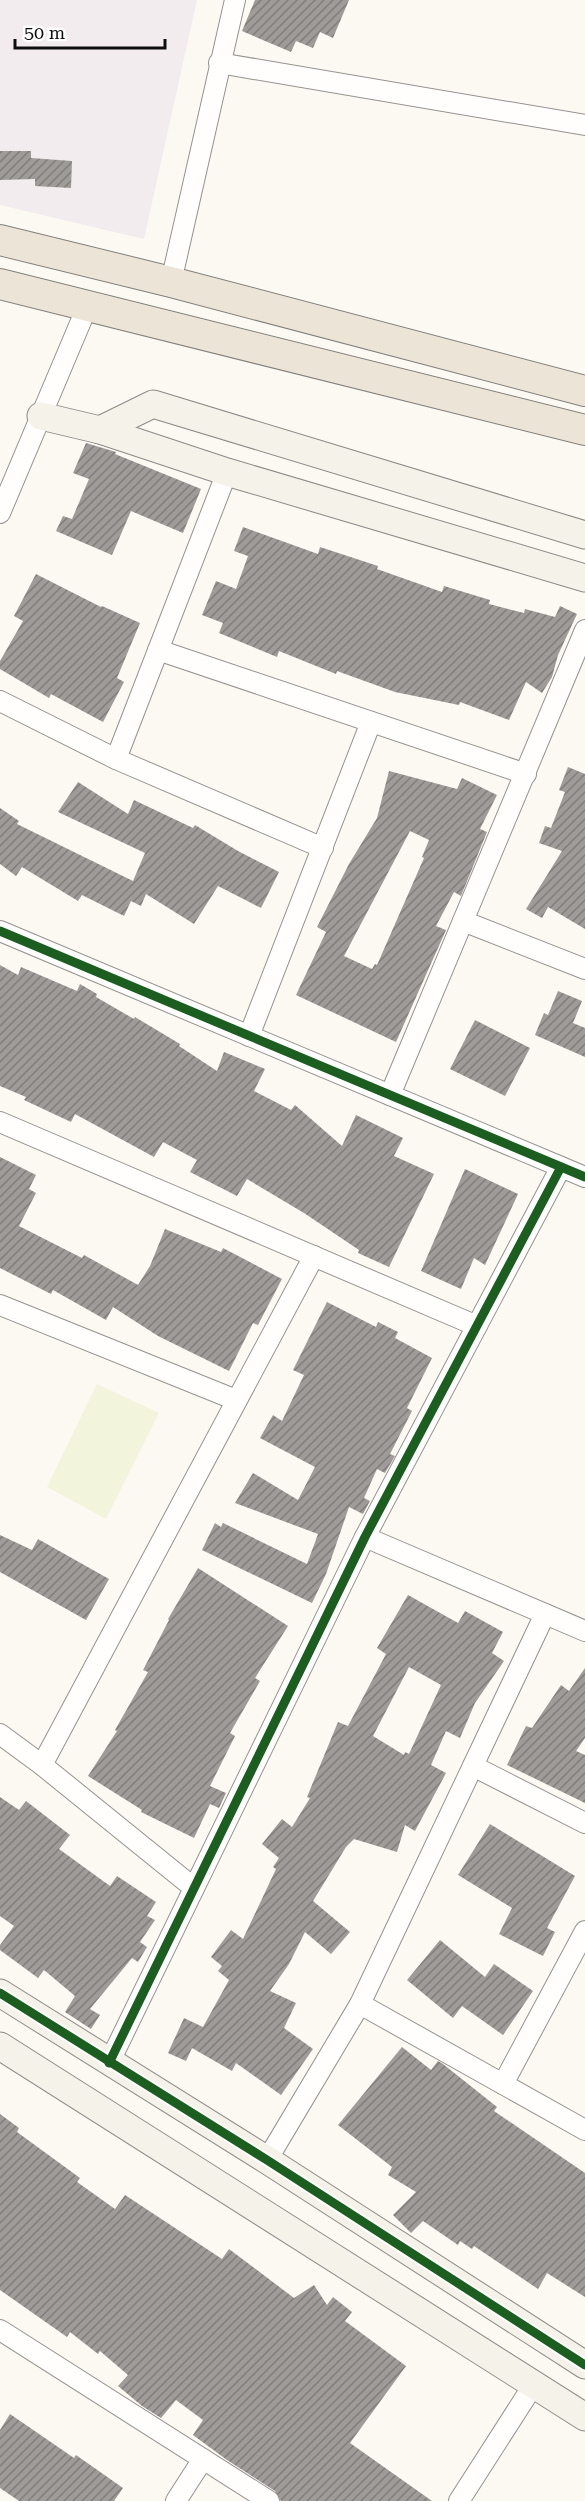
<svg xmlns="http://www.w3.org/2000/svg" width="585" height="2501" viewBox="0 0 585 2501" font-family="'Roboto Serif',serif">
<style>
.industrial{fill:#f2ecef}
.pitch{fill:#f2f5db}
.building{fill:url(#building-hatch);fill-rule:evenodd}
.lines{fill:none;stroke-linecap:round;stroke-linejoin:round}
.street-casing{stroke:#959391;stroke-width:22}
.secondary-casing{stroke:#8c8a87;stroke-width:29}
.primary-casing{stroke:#82817e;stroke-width:32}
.street{stroke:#fffefd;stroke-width:20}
.secondary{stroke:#f5f2ea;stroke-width:27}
.primary{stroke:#ede4d8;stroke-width:30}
.cycleway-casing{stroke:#fff;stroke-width:13}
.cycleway{stroke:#1b5e20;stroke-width:9}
</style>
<defs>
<pattern id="building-hatch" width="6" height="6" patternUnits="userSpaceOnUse" patternTransform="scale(1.5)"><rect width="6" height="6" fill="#9f9b98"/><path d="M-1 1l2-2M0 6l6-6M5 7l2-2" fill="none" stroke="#807d7a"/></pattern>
</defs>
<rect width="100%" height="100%" fill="#fcf8f2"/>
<polygon class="industrial" points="0,0 197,0 144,239 0,205"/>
<polygon class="pitch" points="97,1384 159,1413 106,1519 47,1487"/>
<g class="building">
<polygon points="255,0 349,0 333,38 320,32 313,48 296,41 291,52 242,31"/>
<polygon points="0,151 31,151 31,158 72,161 71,188 35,186 35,179 0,180"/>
<polygon points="86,443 116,452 115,454 201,489 183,533 131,511 112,555 56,531 63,516 72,519 89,479 73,473"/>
<polygon points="243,527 318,554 320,547 378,566 377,569 442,592 444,586 490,600 489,604 524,613 525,609 555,617 560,606 577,614 558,655 552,677 542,693 526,682 509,720 460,702 459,705 395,692 337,671 336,674 279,651 277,657 219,633 223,623 202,615 216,581 236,589 248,556 234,551"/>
<polygon points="36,574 101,607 102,606 140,623 117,678 124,682 103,722 51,694 49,698 0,669 0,661 23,621 14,616"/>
<polygon points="568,767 585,774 585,929 548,907 542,918 526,909 562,851 539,843 545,826 551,828 565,792 559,790"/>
<path d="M389,771L457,789L462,778L497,795L480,829L487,832L461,896L454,892L436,926L446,930L396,1042L296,995L326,932L317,927L349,864L377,818ZM410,831L429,840L422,857L424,858L377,965L375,964L372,969L344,956Z"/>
<polygon points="78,782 128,814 134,800 193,828 195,825 238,851 279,872 261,908 218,886 194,924 146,894 141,906 131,901 124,916 82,895 78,901 22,867 16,876 0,864 0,808 19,821 17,824 133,881 145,853 58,812"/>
<polygon points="0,965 18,975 21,967 77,991 80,984 97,994 96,997 134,1019 135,1017 180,1044 179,1046 217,1071 224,1052 265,1069 254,1091 291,1110 295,1105 342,1146 356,1115 403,1138 394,1156 434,1174 389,1267 358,1253 359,1250 304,1213 247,1179 237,1196 190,1172 197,1160 163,1142 154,1157 75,1114 71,1122 24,1100 26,1097 0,1086"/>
<polygon points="558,991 582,1001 573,1023 585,1028 585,1057 535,1035 544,1013 548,1015"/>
<polygon points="475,1020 530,1048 505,1096 450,1069"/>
<polygon points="0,1157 36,1175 29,1189 36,1193 19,1226 82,1258 84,1255 138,1285 150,1266 165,1229 221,1252 223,1248 282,1279 258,1325 253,1323 229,1371 158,1336 113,1307 106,1320 53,1290 51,1294 0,1268"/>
<polygon points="465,1169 518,1194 485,1265 474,1258 461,1289 421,1271"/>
<polygon points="327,1302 376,1327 378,1322 398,1332 395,1338 432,1358 407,1408 412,1411 390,1454 395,1456 385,1473 377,1469 364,1498 370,1501 363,1514 349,1507 326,1574 312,1603 202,1550 215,1523 221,1527 223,1523 307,1564 318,1534 235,1503 253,1473 298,1500 315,1467 260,1438 273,1415 282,1421 304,1375 293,1370"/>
<polygon points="0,1535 32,1550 38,1539 109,1579 86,1620 0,1572"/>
<polygon points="198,1568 288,1626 255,1678 260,1681 230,1733 235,1736 210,1786 226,1793 219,1808 210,1804 194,1838 141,1812 142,1810 88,1776 117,1731 115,1730 148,1672 143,1670 169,1620 168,1619"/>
<path d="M408,1595L458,1623L465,1611L503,1632L492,1653L504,1661L475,1703L460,1738L446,1731L431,1765L446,1773L415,1831L405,1825L397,1852L354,1839L346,1847L313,1901L350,1932L331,1954L305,1932L289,1964L270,1991L296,2003L284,2028L313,2049L281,2095L236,2063L232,2071L192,2048L186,2061L168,2053L184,2018L203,2027L229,1980L218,1971L222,1966L211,1957L231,1930L243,1939L276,1869L273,1867L279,1858L262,1844L282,1819L292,1827L310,1798L307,1797L338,1722L348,1726L386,1654L377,1648ZM409,1667L441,1685L409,1754L405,1752L404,1755L373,1736Z"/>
<polygon points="585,1668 585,1738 576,1751 585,1755 585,1803 507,1765 526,1726 532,1728 561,1685 569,1691"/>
<polygon points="0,1797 19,1810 26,1801 70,1835 59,1849 110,1886 117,1876 156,1902 147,1916 155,1920 140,1942 147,1947 138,1962 132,1958 90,2009 100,2015 91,2029 65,2012 75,1996 44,1970 38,1978 0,1950 0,1945 14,1926 0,1916"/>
<polygon points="490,1824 575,1876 547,1928 555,1932 543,1956 499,1934 512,1908 458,1875"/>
<polygon points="440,1940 485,1977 494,1964 533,1991 503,2035 462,2006 453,2018 407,1980"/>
<polygon points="402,2047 431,2070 438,2061 443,2064 497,2107 494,2111 585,2173 585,2297 547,2273 538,2289 474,2246 472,2249 460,2241 458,2245 423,2221 411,2233 393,2215 416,2192 388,2175 392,2167 338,2125"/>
<polygon points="0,2114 19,2128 17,2132 80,2178 77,2182 115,2209 125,2195 222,2259 229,2249 294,2298 314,2285 327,2305 333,2297 352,2312 345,2321 406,2366 350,2443 432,2501 281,2501 275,2491 227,2460 193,2435 203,2420 176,2400 161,2418 142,2406 118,2386 128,2375 100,2351 98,2354 70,2332 67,2337 0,2290"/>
<polygon points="10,2414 74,2458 76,2455 123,2488 114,2501 19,2501 0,2488 0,2430"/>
</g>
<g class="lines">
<defs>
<g id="street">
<polyline points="219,63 585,125"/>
<polyline points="171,282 235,0"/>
<polyline points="0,513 87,307"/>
<polyline points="158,650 526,774"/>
<polyline points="0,701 116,759 323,848"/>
<polyline points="116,759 227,472"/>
<polyline points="463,921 585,969"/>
<polyline points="0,931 585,1177"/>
<polyline points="249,1036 371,722"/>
<polyline points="390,1095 585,630"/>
<polyline points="0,1122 477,1326"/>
<polyline points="0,1305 236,1400"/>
<polyline points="365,1537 585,1631"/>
<polyline points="0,1734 42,1765 194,1888"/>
<polyline points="42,1765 314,1256"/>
<polyline points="473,1766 585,1823"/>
<polyline points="360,2004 585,2130"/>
<polyline points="109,2063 365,1537 561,1167"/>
<polyline points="503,2084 585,1931"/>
<polyline points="267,2160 360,2004 545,1614"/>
<polyline points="0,2330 269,2501"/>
<polyline points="176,2501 203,2459"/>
<polyline points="459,2501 534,2384"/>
</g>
<g id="secondary">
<polyline points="41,416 100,430 227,472 585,578"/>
<polyline points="100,430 153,404 585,535"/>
<polyline points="0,1993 267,2160 585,2365"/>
<polyline points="0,2046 585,2417"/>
</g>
<g id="primary">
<polyline points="0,240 171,282 585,391"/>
<polyline points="0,284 585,430"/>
</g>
</defs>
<use href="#street" class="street-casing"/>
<use href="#secondary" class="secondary-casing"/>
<use href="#primary" class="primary-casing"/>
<use href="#street" class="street"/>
<use href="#secondary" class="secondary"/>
<use href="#primary" class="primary"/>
<defs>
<g id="cycleway">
<polyline points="0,931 585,1177"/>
<polyline points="0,1993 267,2160 585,2365"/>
<polyline points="109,2063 365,1537 561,1167"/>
</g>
</defs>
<use href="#cycleway" class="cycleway-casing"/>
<use href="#cycleway" class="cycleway"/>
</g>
<path d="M15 39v9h150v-9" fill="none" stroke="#0e0e0e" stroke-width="3"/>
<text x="24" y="39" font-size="18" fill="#0e0e0e" stroke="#ffffff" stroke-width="4.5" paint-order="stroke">50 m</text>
</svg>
